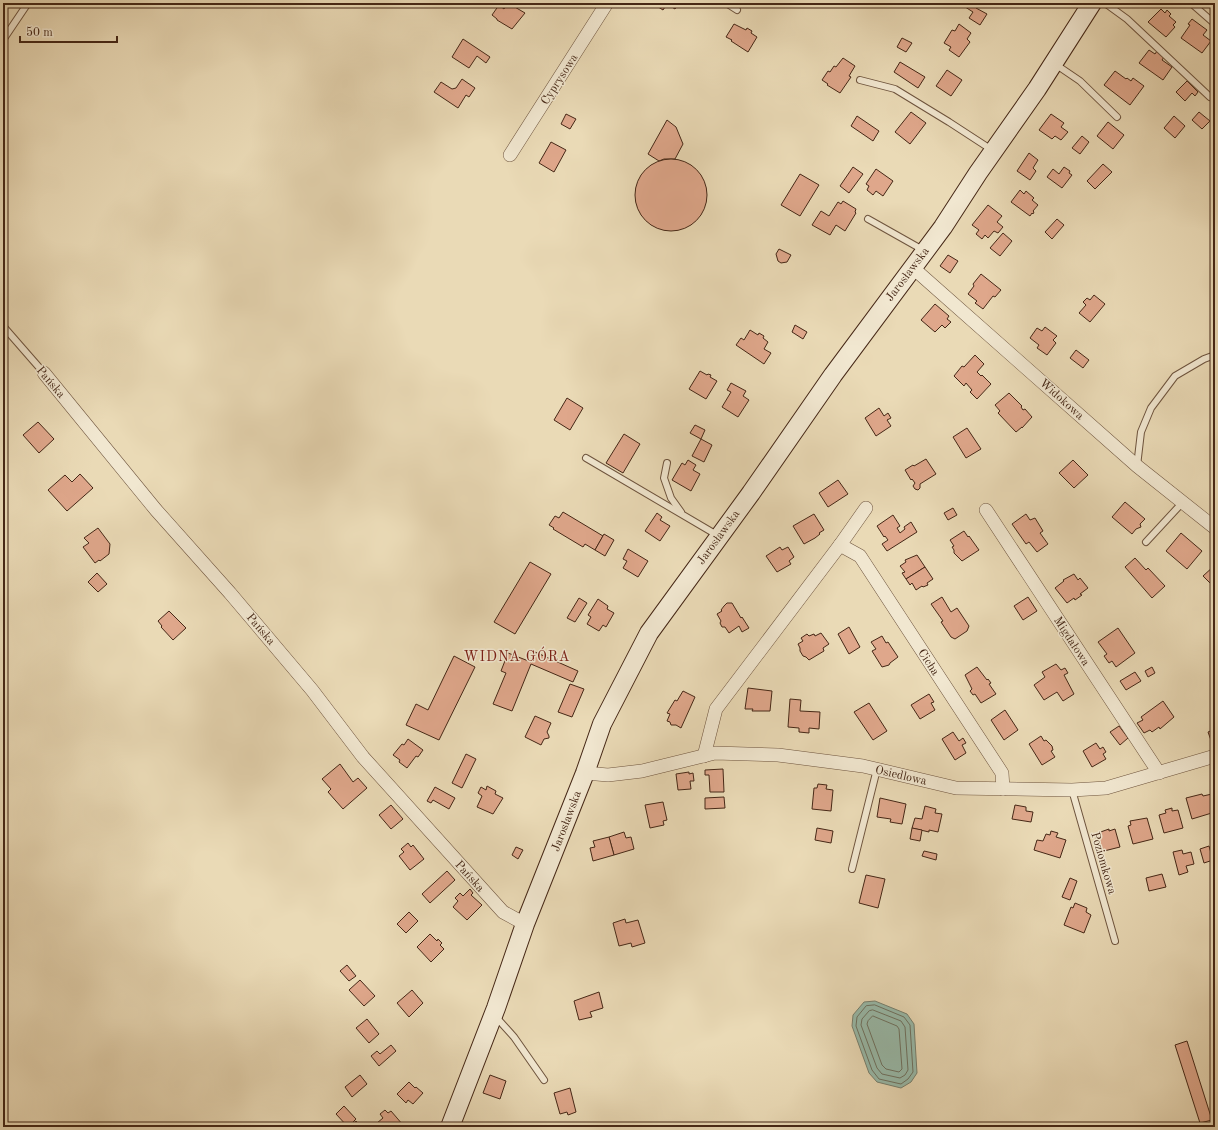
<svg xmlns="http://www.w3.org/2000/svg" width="1218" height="1130" viewBox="0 0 1218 1130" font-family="'Old Standard TT',serif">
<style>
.water{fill:#98bbab;stroke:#77806f}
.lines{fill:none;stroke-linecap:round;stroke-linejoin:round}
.shore{stroke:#6e7160;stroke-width:1}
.building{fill:#dfa78b;stroke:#452716}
.lane-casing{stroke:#6e543e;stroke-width:8}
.street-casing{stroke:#6e543e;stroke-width:14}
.secondary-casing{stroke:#452716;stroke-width:20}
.lane{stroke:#f1e7d0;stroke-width:6}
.street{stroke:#f1e7d0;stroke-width:13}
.secondary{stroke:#f1e7d0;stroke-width:18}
.labels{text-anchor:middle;stroke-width:3;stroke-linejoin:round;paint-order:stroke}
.street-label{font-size:12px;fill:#452716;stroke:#f1e7d0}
.quarter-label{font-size:14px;letter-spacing:1px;fill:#7a1f14;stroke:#f1e7d0}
</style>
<rect width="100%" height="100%" fill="#eadab6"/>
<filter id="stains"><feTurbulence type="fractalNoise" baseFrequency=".005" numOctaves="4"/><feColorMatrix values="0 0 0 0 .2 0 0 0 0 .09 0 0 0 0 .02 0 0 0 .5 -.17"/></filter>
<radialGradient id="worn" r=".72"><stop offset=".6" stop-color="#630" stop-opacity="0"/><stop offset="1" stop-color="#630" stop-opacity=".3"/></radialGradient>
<polygon class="water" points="875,1001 907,1014 914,1024 917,1073 911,1082 901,1088 877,1082 869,1073 852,1026 853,1015 864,1002"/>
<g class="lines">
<g class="shore">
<polygon points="875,1005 904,1017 910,1025 913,1072 908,1079 901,1084 879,1079 872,1070 856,1026 857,1017 866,1006"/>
<polygon points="873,1010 901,1021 905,1027 908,1070 905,1075 900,1078 882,1074 877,1068 861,1025 862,1019 869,1011"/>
<polygon points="873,1016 897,1026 899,1029 902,1069 899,1072 886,1069 882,1065 867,1024 868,1021"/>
</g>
</g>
<g class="building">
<polygon points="508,3 525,13 512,29 497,20 497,19 492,15 499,5 504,9"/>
<polygon points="652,3 679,3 675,9 667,4 663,10"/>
<polygon points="959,3 979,3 976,8 987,14 980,25 969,18 973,12"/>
<polygon points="1161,9 1165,13 1167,10 1171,14 1169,16 1176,22 1173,25 1175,27 1166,37 1148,22"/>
<polygon points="1192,19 1207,30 1203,35 1211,41 1202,53 1181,38 1190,25 1188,24"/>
<polygon points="734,24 746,30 747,28 752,31 751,33 757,37 748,52 731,41 732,40 726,37"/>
<polygon points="959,24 971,33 967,39 970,42 959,57 949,50 951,47 944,43 952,30 955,31"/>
<polygon points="902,38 912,43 906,52 897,47"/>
<polygon points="463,39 490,57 486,63 477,56 469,68 452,57"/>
<polygon points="1149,50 1155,54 1157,51 1164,57 1162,60 1172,67 1163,80 1139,63"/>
<polygon points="843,58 855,66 849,76 851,77 840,93 827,85 828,84 822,80 828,71 830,72 834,66 836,67"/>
<polygon points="900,62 925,77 918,88 894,72"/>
<polygon points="947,70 962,80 951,96 936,86"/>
<polygon points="1115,71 1126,79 1127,78 1131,81 1133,78 1144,86 1130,105 1104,85"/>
<polygon points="462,79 475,88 469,97 466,95 458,108 434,92 441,82 452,89 456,88"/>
<polygon points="1187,81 1198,92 1195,96 1192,93 1185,101 1176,92"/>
<polygon points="911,112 926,123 910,144 895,132"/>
<polygon points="1199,112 1210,121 1202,129 1192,120"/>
<polygon points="566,114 576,119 570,129 561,124"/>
<polygon points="1051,114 1064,123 1061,127 1068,132 1061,140 1055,136 1052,139 1039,130"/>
<polygon points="857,116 879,131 873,141 851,126"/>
<polygon points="1174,116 1185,126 1175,138 1164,128"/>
<polygon points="667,120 676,127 683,144 675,159 664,159 659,161 648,154"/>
<polygon points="1108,122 1124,135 1113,149 1097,136"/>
<polygon points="1082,136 1089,142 1080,154 1072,148"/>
<polygon points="551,142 566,150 554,172 539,163"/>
<polygon points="1029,153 1038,160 1033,168 1036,171 1030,180 1017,171"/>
<circle cx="671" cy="195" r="36"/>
<polygon points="1103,164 1112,172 1095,189 1087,181"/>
<polygon points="853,167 863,174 849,193 840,186"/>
<polygon points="1064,167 1070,171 1069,173 1072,175 1062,188 1047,177 1053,169 1059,174"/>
<polygon points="876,169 893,181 883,196 876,191 873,195 867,190 869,186 866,184"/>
<polygon points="800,174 819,185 800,216 781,205"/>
<polygon points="1020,190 1024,194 1026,191 1034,198 1032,200 1038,205 1033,211 1034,212 1033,214 1032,213 1030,216 1011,202"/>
<polygon points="843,201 856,209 855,212 856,213 845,231 836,225 830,235 812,225 821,211 829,216 838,202 841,204"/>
<polygon points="988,205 1002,216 997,222 1003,227 998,233 994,231 988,238 985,235 982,239 976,234 979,230 972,225"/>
<polygon points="1057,219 1064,225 1052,239 1045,232"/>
<polygon points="1003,233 1012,241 1000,256 990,248"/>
<polygon points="779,249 791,255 787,262 781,263 778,261 776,254"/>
<polygon points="948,255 958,261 950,273 940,266"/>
<polygon points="981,274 1001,290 995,297 993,296 983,309 975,303 977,301 968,294 974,286 973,284"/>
<polygon points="1094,295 1105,304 1090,322 1079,313 1086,305 1083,302 1087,298 1090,300"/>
<polygon points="935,304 949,316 947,319 951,322 945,328 942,325 935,332 921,320"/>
<polygon points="795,325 807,332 803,339 792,332"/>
<polygon points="1045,327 1057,336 1053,340 1056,343 1047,355 1037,348 1039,345 1030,338 1037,328 1042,331"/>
<polygon points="750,330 758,335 759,333 764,336 763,338 768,342 764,349 771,353 764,364 736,345 741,338 744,340"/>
<polygon points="1076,350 1089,360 1083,368 1070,358"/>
<polygon points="975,355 984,364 977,372 981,376 982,375 991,384 977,399 970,392 972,390 966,383 964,386 954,376 962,366 964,367"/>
<polygon points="700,371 707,375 708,374 711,375 710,377 717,381 706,399 689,389"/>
<polygon points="731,383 746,391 743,396 749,400 738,417 722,407 731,392 727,390"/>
<polygon points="1009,393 1022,406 1021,407 1023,410 1025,409 1032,417 1022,428 1022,427 1016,432 998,413 1000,411 995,405"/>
<polygon points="567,398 583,408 570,430 554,420"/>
<polygon points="879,408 884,416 888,413 891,418 887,420 891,426 876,436 865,418"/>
<polygon points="38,422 54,439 39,453 23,435"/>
<polygon points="695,425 705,430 701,439 690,433"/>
<polygon points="967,428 981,449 966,458 953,437"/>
<polygon points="624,434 640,444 623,473 606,463"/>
<polygon points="701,439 712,445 704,462 692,456"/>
<polygon points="926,459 936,474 920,484 920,488 918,490 915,489 913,486 915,483 912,479 911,480 905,470 913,465 914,466"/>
<polygon points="688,460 696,465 693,470 700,474 691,491 672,480 682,463 685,465"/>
<polygon points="1073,460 1088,475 1074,488 1059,473"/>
<polygon points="80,474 93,488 67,511 48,490 65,475 72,482"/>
<polygon points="838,480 848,494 828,507 819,493"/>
<polygon points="1125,502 1145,519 1140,524 1141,527 1136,529 1132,534 1112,517"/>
<polygon points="953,508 957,515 948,520 944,513"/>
<polygon points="563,512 603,536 595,550 585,544 583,547 553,529 554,528 549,525 555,516 559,518"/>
<polygon points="657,513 662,517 660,520 670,526 660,541 645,531"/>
<polygon points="814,514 824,530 819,533 820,534 815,538 804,544 793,526"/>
<polygon points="1026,514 1030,520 1035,518 1043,531 1040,533 1048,544 1037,552 1029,542 1026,544 1012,524"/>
<polygon points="893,515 900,526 897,528 900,533 905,529 904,527 911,522 917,532 887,551 882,544 888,540 885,536 884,537 877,526"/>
<polygon points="98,528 110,544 109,554 100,561 99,560 95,563 83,547 89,543 84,538"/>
<polygon points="964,531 968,537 969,536 979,550 962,561 954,553 954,550 952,547 954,546 950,540"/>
<polygon points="1181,533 1202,551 1187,569 1166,551"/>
<polygon points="604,534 614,540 605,556 595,550"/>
<polygon points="780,547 782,550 788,547 794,557 789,561 791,564 777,572 766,556"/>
<polygon points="628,549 648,561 638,577 623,568 627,561 623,559"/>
<polygon points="917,555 925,567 906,579 902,573 905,572 900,566 906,562 905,560"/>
<polygon points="1135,558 1146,570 1148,568 1165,586 1152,598 1125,567"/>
<polygon points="530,562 551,574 515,634 494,622"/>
<polygon points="1214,566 1215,568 1215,588 1203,576"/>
<polygon points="925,567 933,579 927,583 928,585 923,587 922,586 916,590 912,583 910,585 906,579"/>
<polygon points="97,573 107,584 98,592 88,582"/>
<polygon points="1074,574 1078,580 1080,578 1088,588 1080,594 1082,595 1075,600 1074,598 1067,603 1055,588 1064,581 1063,580"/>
<polygon points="942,597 951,612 957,608 969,626 967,631 955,639 951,637 941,622 943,621 931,604"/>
<polygon points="1028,597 1037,611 1023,620 1014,606"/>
<polygon points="579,598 587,603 575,622 567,618"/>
<polygon points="598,599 608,606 607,609 614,613 606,627 603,625 599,631 587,624 591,617 588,615"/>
<polygon points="727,603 732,603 741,618 742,617 749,628 742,632 739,626 729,633 725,627 722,627 720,623 721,621 717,614 722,611 721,610 724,606"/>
<polygon points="169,611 186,628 173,640 161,627 162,626 158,621"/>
<polygon points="849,627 860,647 849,654 838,634"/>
<polygon points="1118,628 1135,653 1116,667 1112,661 1109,663 1104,656 1107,654 1098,642"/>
<polygon points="821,633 829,644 823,648 824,651 809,660 806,657 803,656 800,651 800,648 798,644 803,641 801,638 807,634 809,636 814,634 815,636"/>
<polygon points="882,636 886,643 888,642 898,657 890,663 889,665 882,667 872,651 876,649 871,642"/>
<polygon points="535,652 578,671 573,682 531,664 512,711 493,704 506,673 501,671 508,653 531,662"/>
<polygon points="454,656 475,667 439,740 406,725 416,704 428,710"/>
<polygon points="1056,664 1061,670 1065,668 1068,673 1064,675 1074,694 1063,701 1057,692 1044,700 1034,685 1045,677 1042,672"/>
<polygon points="977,667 987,680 988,679 991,683 989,684 996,694 981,703 975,694 973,695 970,691 972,689 965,675"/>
<polygon points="1152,667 1155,673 1148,677 1145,671"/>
<polygon points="1135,672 1141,681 1126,690 1120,681"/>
<polygon points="570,684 584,689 572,717 558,712"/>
<polygon points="748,688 772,691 770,711 752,711 753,709 745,709"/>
<polygon points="683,691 695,697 681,728 676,725 671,725 670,722 667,721 670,714 667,713 675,700 677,701"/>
<polygon points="929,694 934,702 931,703 935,710 920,719 911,705"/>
<polygon points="790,699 801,700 800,711 820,712 819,729 809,728 809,733 799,732 799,728 788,727"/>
<polygon points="1163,701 1174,717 1160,729 1159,727 1152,732 1150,730 1144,733 1137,723 1143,720 1141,717"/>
<polygon points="869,703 887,731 873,740 854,712"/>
<polygon points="1005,710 1018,730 1004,740 991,720"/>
<polygon points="535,716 551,723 547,732 549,736 549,738 544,739 541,745 525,737"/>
<polygon points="1119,726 1128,738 1120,745 1110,732"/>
<polygon points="1215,729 1215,742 1212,743 1208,732"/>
<polygon points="953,732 959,741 963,738 966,743 962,745 966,753 955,760 942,739"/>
<polygon points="1041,736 1044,741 1046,740 1052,746 1053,750 1051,751 1055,757 1042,765 1029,744"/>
<polygon points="408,739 423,750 418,757 416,756 407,768 399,762 400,760 393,755 402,744 404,745"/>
<polygon points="1096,743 1100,749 1103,747 1106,752 1103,754 1106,759 1092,767 1083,751"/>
<polygon points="466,754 476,759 462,788 452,783"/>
<polygon points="340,764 353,782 358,778 367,788 343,809 328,792 331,789 322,779"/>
<polygon points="723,769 724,792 710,792 709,775 705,775 705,770"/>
<polygon points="689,772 689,774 693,773 694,781 690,781 691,789 678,790 676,774"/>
<polygon points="818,784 827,785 826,789 833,790 831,811 812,809 814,788 817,788"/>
<polygon points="487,786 496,791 495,794 503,798 493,814 477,807 482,796 478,793 481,787 486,790"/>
<polygon points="435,787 455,798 449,809 433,800 431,803 427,801"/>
<polygon points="1202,794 1203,796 1212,794 1215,804 1215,812 1192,819 1186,798"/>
<polygon points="724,797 725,808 705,809 705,798"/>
<polygon points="880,798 906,804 902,824 890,822 891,819 877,817"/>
<polygon points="663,802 667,820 663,821 664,825 650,828 645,805"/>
<polygon points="391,805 403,819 391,829 379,815"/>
<polygon points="1015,805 1026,807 1026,811 1033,812 1031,822 1012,819"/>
<polygon points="925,806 936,809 935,813 942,814 938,832 929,830 929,832 912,828 915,818 922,819"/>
<polygon points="1172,808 1172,811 1178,810 1183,828 1164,833 1159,815 1166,813 1165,810"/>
<polygon points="1147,818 1153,839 1133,844 1128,826 1131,825 1130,821"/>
<polygon points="817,828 833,831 831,843 815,840"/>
<polygon points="912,828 922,830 920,841 910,839"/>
<polygon points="1109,829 1109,831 1115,829 1120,847 1100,852 1095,834"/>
<polygon points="1051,831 1058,833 1056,837 1066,840 1060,858 1034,850 1037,840 1043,841 1046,834 1050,835"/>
<polygon points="624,832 626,838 631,837 634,849 614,855 609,837"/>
<polygon points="609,837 614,855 593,861 590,848 595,847 593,841"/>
<polygon points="408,843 411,847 413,845 424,859 410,870 399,856 404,852 401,849"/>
<polygon points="1209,846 1213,860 1204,863 1200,849"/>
<polygon points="516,847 523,850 518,859 512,855"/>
<polygon points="1182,850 1183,854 1191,852 1194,864 1186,866 1188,872 1179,875 1173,852"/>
<polygon points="924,851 937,854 936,860 922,856"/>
<polygon points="447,871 455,880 430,903 422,894"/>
<polygon points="1162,874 1166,887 1149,891 1146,878"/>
<polygon points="866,875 885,879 878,908 859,903"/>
<polygon points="1070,878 1077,881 1070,900 1062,897"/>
<polygon points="470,889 473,893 471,895 482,905 467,920 453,907 458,901 455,898 460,893 463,896"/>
<polygon points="1075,903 1087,908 1086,912 1091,915 1084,933 1064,925 1071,907 1073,908"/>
<polygon points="409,912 418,921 406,933 397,924"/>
<polygon points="625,919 626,923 638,920 645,943 632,947 631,943 619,946 613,923"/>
<polygon points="430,934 437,941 438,939 442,943 440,945 444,949 431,962 417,947"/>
<polygon points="347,965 356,976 349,981 340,971"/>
<polygon points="360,980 375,996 364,1006 349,990"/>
<polygon points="412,990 423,1003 409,1017 397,1003"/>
<polygon points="599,992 603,1008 590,1012 592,1017 579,1020 574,1001"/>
<polygon points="367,1019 379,1034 369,1043 356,1028"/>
<polygon points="1187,1041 1212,1120 1200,1123 1175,1045"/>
<polygon points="391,1045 396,1051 379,1066 371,1056 377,1051 380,1054"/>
<polygon points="360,1075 367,1084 352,1097 345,1087"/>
<polygon points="490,1075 506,1081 500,1099 483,1093"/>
<polygon points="409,1082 415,1088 416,1087 423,1093 413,1104 408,1100 406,1103 397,1094"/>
<polygon points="570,1088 576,1112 568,1115 567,1112 560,1114 554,1093"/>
<polygon points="344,1106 356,1119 348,1127 336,1114"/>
<polygon points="385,1110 388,1113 391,1111 403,1125 401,1127 381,1127 377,1123 383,1118 380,1114"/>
<polygon points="356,1121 362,1127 349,1127"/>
</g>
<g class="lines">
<defs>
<g id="lane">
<polyline points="726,3 737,10"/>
<polyline points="1105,3 1127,19 1210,97"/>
<polyline points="1191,3 1215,24"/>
<polyline points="3,40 28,3"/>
<polyline points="1055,64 1080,81 1117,117"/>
<polyline points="860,80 895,89 949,122 992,150"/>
<polyline points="868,219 923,250"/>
<polyline points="3,326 44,373"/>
<polyline points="586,458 717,535"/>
<polyline points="667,463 664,478 671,498 681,512"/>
<polyline points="1137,466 1141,432 1151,408 1175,376 1204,359 1215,355"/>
<polyline points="1146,542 1183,502"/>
<polyline points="1072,790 1115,941"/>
<polyline points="852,869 877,769"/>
<polyline points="496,1017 514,1037 544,1080"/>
</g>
<g id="street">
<polyline points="510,155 607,3"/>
<polyline points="912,267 1137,466 1215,528"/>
<polyline points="44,373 156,510 230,593 312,690 363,757 503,912 525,924"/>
<polyline points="986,510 1159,773"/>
<polyline points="840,545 860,556 1002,773 1003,789"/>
<polyline points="704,756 716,709 840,545 866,508"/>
<polyline points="585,773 608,775 642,771 715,753 778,755 863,766 956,788 1072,790 1106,788 1215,756"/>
</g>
<polyline id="secondary" points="450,1127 496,1008 525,924 585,773 602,724 649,633 751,493 833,375 943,227 978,173 1037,89 1092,3"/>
</defs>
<use href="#lane" class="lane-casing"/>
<use href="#street" class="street-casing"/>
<use href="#secondary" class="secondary-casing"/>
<use href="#lane" class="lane"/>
<use href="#street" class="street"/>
<use href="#secondary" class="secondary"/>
</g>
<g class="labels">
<g class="street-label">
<text transform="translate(559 79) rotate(-57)" y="4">Cyprysowa</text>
<text transform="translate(907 274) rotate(-53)" y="4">Jarosławska</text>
<text transform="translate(51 382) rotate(50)" y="4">Pańska</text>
<text transform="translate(1062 399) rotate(42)" y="4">Widokowa</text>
<text transform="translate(718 537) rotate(-54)" y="4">Jarosławska</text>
<text transform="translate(261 629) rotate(50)" y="4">Pańska</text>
<text transform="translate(1072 641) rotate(57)" y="4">Migdałowa</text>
<text transform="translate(929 662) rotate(57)" y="4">Cicha</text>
<text transform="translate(901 775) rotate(13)" y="4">Osiedlowa</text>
<text transform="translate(566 821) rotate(-69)" y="4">Jarosławska</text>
<text transform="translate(1104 863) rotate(74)" y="4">Poziomkowa</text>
<text transform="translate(470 876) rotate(48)" y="4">Pańska</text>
</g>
<g class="quarter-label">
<text x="517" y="661">WIDNA GÓRA</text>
</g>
</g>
<rect width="1218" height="1130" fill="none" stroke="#eadab6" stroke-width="16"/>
<rect x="4" y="4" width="1210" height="1122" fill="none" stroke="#452716" stroke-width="2"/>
<rect x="8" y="8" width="1202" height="1114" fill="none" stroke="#452716"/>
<path d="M20 36v6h97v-6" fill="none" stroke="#452716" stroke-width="2"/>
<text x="26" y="36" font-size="12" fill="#452716" stroke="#f1e7d0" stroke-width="3" paint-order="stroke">50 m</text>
<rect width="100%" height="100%" filter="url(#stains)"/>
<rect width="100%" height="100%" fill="url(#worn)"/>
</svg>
